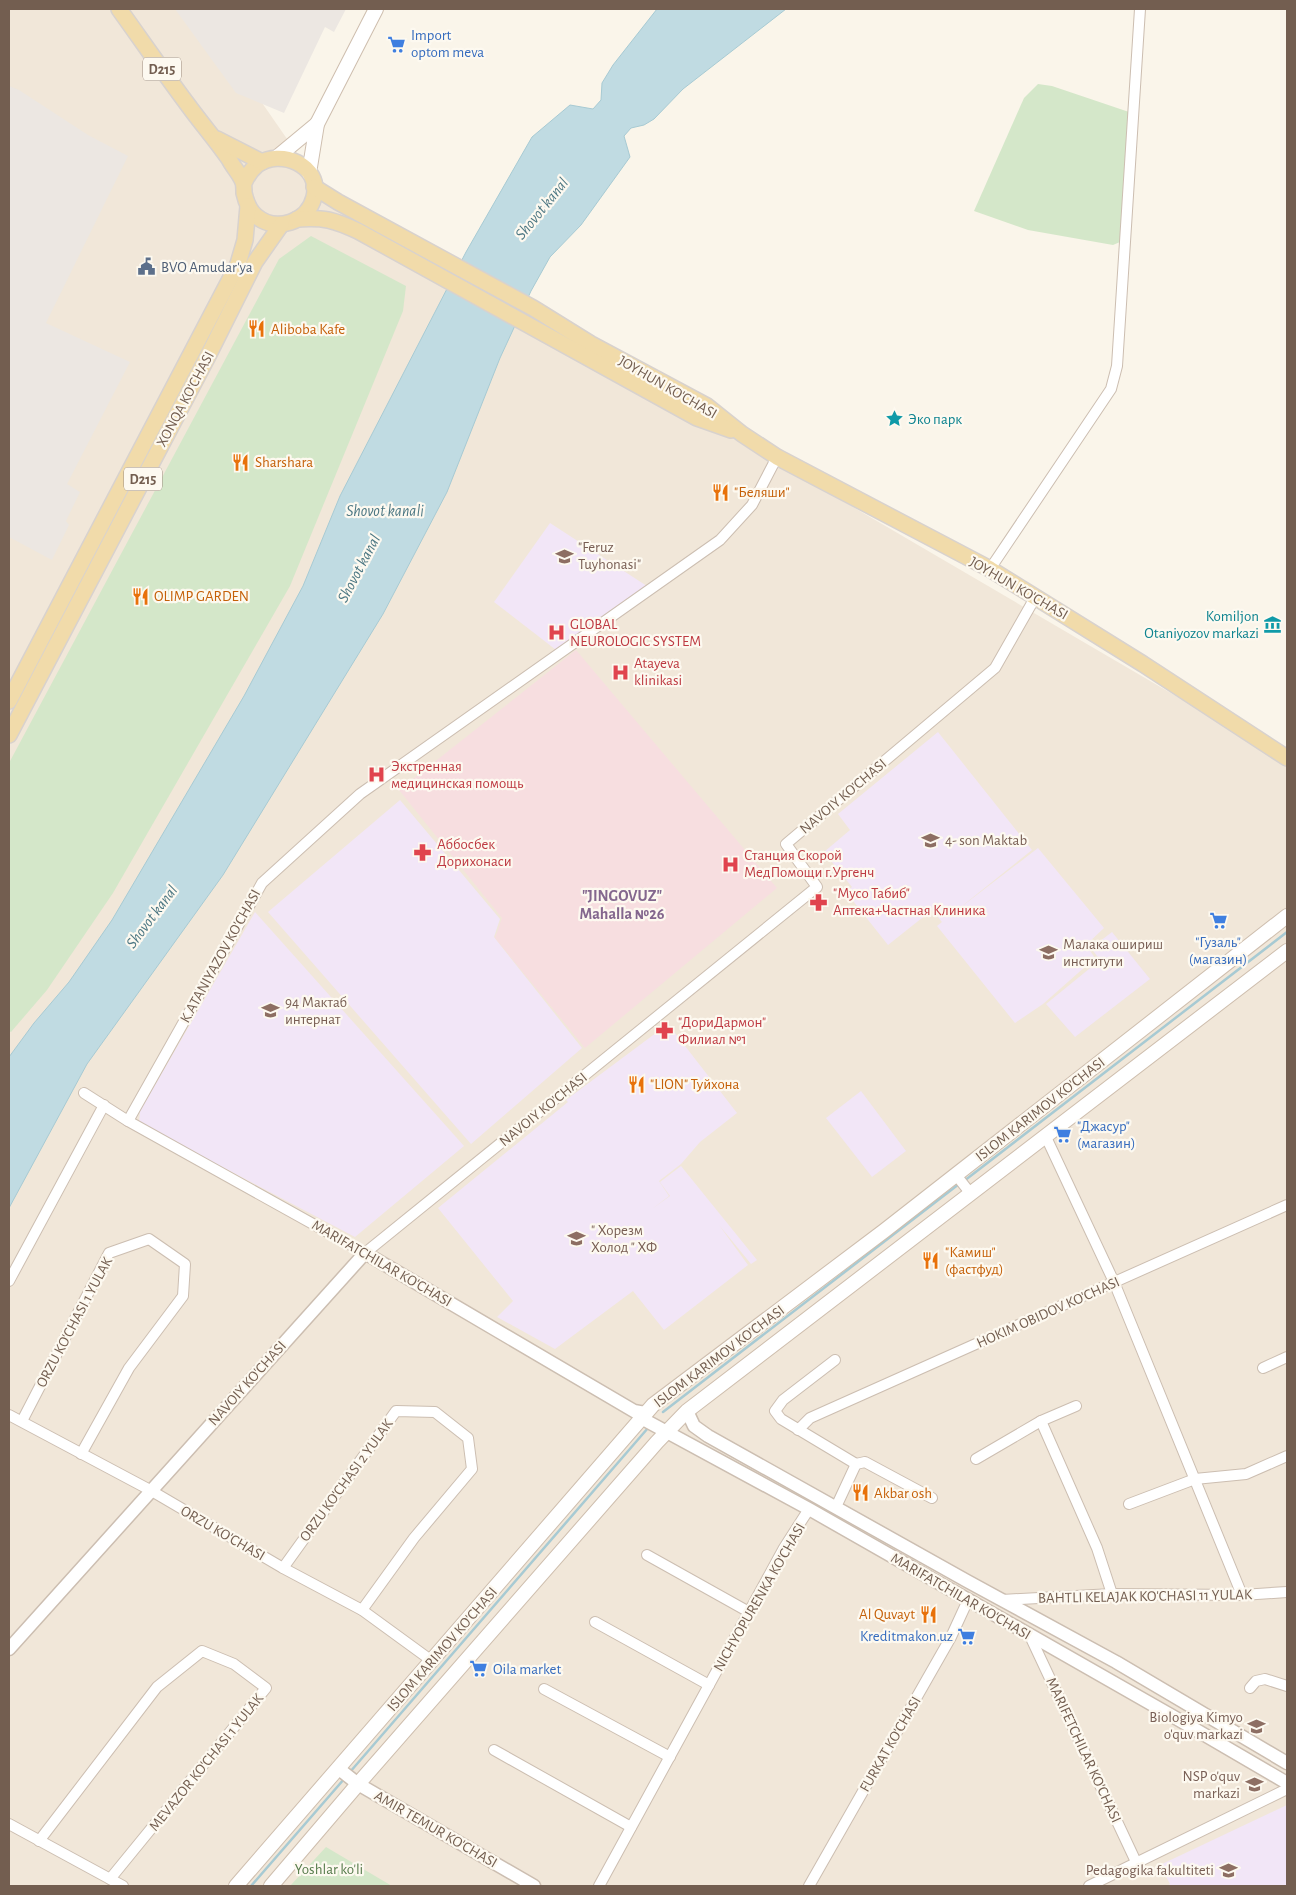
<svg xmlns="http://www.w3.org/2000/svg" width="1296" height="1895" viewBox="0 0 1296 1895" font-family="'Alegreya Sans',sans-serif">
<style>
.residential{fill:#f1e7d9}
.industrial{fill:#ece7e2}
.education{fill:#f2e6f7}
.medical{fill:#f7dee0}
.green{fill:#d4e7c9}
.water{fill:#c0dbe2;stroke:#a7cad3}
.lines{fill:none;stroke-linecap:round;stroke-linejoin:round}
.stream{stroke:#a7cad3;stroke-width:2.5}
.minor-casing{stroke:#ccbeb1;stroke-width:12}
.tertiary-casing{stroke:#ccbeb1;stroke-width:15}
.secondary-casing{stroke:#cebeae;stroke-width:16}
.primary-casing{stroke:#d8d2ce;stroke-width:18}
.minor{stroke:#fff;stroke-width:10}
.tertiary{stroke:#fff;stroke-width:12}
.secondary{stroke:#fff;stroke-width:14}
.primary{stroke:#f1dbaa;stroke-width:15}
.labels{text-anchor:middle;stroke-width:4.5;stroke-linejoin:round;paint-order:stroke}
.shield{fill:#fdf9f0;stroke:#9c8c80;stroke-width:1}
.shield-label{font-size:14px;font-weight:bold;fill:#735e50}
.shop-label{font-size:15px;fill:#366cbe;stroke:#fdf9f0;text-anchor:start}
.service-label{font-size:15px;fill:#4e5e75;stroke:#fdf9f0;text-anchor:start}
.food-label{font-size:15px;fill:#c56008;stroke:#fdf9f0;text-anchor:start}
.street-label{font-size:15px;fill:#735e50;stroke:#fdf9f0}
.culture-label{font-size:15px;fill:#0d838f;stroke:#fdf9f0;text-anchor:start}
.education-label{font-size:15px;fill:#785e54;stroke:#fdf9f0;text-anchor:start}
.health-label{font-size:15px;fill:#be3a42;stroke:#fdf9f0;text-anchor:start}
.park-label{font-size:15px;fill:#577c4c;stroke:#fdf9f0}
.water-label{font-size:16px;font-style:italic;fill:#4c7783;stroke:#fdf9f0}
.neighbourhood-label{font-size:16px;font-weight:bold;fill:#84678e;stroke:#fdf9f0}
</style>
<rect width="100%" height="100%" fill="#faf5ea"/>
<polygon class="residential" points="9,9 197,9 330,201 1287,761 1287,1886 9,1886"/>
<g class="industrial">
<polygon points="175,9 346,9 334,32 325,27 284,113 236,93"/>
<polygon points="9,86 19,90 88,135 128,156 46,323 130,362 67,484 80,492 66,521 69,525 52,560 9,537"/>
</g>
<g class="education">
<polygon points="550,523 653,590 560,653 494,602"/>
<polygon points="938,732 1032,850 952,914 1038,848 1104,928 1086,945 1095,958 1043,1004 1015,1023 937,926 942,922 932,910 888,945 846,892 852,887 824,852 850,830 838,814"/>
<polygon points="400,800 500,919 494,937 582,1048 471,1144 268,912"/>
<polygon points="255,912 464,1146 355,1237 139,1123 140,1111"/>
<polygon points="1112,932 1150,979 1075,1037 1046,1004 1100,960 1091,948"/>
<polygon points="668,1024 737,1113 700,1142 681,1164 659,1181 669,1196 652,1209 670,1196 660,1182 681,1166 757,1260 751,1264 719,1225 748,1265 664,1330 633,1291 555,1349 497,1317 513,1301 438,1208 568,1102 566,1100"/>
<polygon points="861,1091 906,1151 872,1177 826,1118"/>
<polygon points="1287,1805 1287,1886 1167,1886 1170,1884 1160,1865"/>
</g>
<polygon class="medical" points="576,650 777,888 585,1048 495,938 502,918 399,790"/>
<g class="green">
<polygon points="1038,84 1052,86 1129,112 1120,242 1113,245 1028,230 974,211 1024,98"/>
<polygon points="311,236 406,286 403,311 290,586 113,893 47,990 11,1032 9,1031 9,763 279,259"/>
<polygon points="326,1847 392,1886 290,1886"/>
</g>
<polygon class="water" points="657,9 786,9 683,89 654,119 644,125 631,128 624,136 630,157 581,225 550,257 531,291 500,358 447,492 383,614 223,875 87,1064 9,1208 9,1057 34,1023 69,982 112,920 244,696 303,586 340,496 466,252 532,137 570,105 593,109 601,100 602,83 613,65"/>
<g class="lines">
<g class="stream">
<polyline points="964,1181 1287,932"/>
<polyline points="663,1412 959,1184"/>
<polyline points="350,1772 648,1428"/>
<polyline points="251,1886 345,1778"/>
</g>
<defs>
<g id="minor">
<polyline points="990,569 1111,389 1117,366 1140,9"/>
<polyline points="84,1093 128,1121 365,1253 817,887 786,844 995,668 1036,596"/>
<polyline points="128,1121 262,883 360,794 720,540 752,505 777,457"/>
<polyline points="1046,1137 1114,1282 1242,1595"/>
<polyline points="956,1175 971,1194"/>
<polyline points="9,1281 104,1105"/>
<polyline points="835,1360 783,1400 775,1411 781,1419 856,1464 836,1507"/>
<polyline points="1263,1368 1287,1357"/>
<polyline points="9,1415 150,1490 283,1568 362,1610 432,1661"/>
<polyline points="22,1421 109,1253 149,1239 185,1264 183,1296 129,1368 81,1454"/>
<polyline points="1041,1421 1097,1548 1112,1594"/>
<polyline points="798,1430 810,1418 1287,1205"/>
<polyline points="976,1459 1041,1421 1076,1406"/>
<polyline points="856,1464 865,1462 932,1498"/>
<polyline points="1129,1504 1195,1479 1246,1474 1287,1456"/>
<polyline points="647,1555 749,1612"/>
<polyline points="283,1568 396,1411 435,1412 468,1438 472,1469 414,1538 362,1610"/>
<polyline points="1002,1600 1112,1594 1242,1595 1287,1592"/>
<polyline points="595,1622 709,1685"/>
<polyline points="1030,1636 1137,1864"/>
<polyline points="1250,1688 1256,1681 1265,1679 1287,1686"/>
<polyline points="544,1689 670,1757"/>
<polyline points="494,1750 631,1827"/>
<polyline points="9,1824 123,1886"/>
<polyline points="39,1841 157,1687 202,1651 234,1664 266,1688 110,1879"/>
<polyline points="599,1886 784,1548 809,1509"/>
<polyline points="809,1886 951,1637 968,1600"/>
<polyline points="1089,1886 1287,1789"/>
</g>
<g id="tertiary">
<polyline points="687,1411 694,1426 708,1436 967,1581 1116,1662 1287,1763"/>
<polyline points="636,1412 641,1418 809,1509 1174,1717 1287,1783"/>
<polyline points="9,1649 365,1253 634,1411 645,1413"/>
<polyline points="339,1769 358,1784 534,1886"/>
</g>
<g id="secondary">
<polyline points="276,158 317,124"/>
<polyline points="309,173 317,124 376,9"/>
<polyline points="236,1886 653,1405 884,1231 1287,916"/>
<polyline points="271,1886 358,1784 657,1442 687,1411 1287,951"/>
</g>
<g id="primary">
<path d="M119,9C142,41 164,73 188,105C201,123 216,140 229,159C233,167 240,174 243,182C244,185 244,189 244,193C246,202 249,210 256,216C276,233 308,222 314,197C322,165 280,148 257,165C251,170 247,176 244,183"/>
<polyline points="217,139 262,162"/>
<polyline points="314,187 338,202 533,308 591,344 707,406 742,434 777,457 990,569 1143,664 1287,758"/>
<path d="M297,219C324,217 334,220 358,231L697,418L731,430"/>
<polyline points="9,701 238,264 245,240 248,206"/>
<polyline points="9,735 208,356 255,262 281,225"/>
</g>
</defs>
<use href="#minor" class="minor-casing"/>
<use href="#tertiary" class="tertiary-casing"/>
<use href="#secondary" class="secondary-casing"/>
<use href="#primary" class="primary-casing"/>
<use href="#minor" class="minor"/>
<use href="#tertiary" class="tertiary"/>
<use href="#secondary" class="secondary"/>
<use href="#primary" class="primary"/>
</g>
<defs>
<symbol id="supermarket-bare" viewBox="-9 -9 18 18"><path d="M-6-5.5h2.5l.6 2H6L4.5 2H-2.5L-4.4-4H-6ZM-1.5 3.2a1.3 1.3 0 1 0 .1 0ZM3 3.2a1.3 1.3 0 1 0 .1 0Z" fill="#3f7fe0" stroke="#fdf9f0" stroke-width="2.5" paint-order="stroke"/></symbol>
<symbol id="civic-bare" viewBox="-9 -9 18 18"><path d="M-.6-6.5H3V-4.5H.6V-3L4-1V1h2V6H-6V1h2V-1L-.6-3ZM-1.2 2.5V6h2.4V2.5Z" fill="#5c6f8a" stroke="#fdf9f0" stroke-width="2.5" paint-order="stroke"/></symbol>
<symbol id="restaurant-bare" viewBox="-9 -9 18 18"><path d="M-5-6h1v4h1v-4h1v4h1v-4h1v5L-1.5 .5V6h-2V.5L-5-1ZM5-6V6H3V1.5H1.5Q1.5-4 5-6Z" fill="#e8710a" stroke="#fdf9f0" stroke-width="2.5" paint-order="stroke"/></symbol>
<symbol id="sight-bare" viewBox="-9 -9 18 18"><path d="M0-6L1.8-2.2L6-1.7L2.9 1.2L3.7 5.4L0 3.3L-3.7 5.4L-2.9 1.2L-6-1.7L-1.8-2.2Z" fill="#0f9aa8" stroke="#fdf9f0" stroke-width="2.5" paint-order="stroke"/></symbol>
<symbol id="school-bare" viewBox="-9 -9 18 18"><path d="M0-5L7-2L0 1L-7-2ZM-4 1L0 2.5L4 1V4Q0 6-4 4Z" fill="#8d6e63" stroke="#fdf9f0" stroke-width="2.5" paint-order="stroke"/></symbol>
<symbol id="museum-bare" viewBox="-9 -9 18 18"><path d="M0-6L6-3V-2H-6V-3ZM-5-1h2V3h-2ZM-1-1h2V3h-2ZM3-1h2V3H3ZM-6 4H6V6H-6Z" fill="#0f9aa8" stroke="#fdf9f0" stroke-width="2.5" paint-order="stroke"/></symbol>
<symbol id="hospital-bare" viewBox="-9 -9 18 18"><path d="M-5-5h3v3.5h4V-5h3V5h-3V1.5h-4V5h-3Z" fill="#e0444e" stroke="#fdf9f0" stroke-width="2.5" paint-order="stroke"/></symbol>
<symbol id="pharmacy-bare" viewBox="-9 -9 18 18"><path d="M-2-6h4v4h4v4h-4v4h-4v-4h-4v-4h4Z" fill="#e0444e" stroke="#fdf9f0" stroke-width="2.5" paint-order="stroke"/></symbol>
<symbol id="university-bare" viewBox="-9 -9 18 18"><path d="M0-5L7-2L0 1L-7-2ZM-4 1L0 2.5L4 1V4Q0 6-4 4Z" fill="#8d6e63" stroke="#fdf9f0" stroke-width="2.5" paint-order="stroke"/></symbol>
</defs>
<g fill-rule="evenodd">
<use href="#supermarket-bare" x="384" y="32" width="25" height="25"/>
<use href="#civic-bare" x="134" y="254" width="25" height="25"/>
<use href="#restaurant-bare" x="244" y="316" width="25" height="25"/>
<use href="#sight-bare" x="882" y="406" width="25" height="25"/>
<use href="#restaurant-bare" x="228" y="450" width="25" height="25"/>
<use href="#restaurant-bare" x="708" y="480" width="25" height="25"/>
<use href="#school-bare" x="552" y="544" width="25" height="25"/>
<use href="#restaurant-bare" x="128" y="584" width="25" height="25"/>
<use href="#museum-bare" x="1260" y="612" width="25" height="25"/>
<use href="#hospital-bare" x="544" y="620" width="25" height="25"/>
<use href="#hospital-bare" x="608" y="660" width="25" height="25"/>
<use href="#hospital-bare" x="364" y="762" width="25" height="25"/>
<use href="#school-bare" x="918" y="828" width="25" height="25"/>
<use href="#pharmacy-bare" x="410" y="840" width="25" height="25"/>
<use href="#hospital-bare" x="718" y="852" width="25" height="25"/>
<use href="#pharmacy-bare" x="806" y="890" width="25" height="25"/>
<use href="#supermarket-bare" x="1206" y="908" width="25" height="25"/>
<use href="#school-bare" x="1036" y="940" width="25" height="25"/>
<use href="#school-bare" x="258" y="998" width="25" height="25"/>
<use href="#pharmacy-bare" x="652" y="1018" width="25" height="25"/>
<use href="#restaurant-bare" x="624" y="1072" width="25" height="25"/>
<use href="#supermarket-bare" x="1050" y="1122" width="25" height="25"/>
<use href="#school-bare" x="564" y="1226" width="25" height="25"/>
<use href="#restaurant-bare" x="918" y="1248" width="25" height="25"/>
<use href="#restaurant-bare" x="848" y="1480" width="25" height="25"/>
<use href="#restaurant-bare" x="916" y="1602" width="25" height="25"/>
<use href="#supermarket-bare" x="954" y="1624" width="25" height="25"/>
<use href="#supermarket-bare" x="466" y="1656" width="25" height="25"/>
<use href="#university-bare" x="1244" y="1714" width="25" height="25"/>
<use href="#university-bare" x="1242" y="1772" width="25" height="25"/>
<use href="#university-bare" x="1216" y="1858" width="25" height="25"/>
</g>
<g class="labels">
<g class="shield">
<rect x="143" y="57.5" width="38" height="23" rx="4"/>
<rect x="124" y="467.5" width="38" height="23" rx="4"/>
</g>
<g class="shield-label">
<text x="162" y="74">D215</text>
<text x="143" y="484">D215</text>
</g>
<g class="shop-label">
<text x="411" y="40">Import<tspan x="411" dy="17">optom meva</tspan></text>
<text x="1218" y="947" text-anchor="middle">"Гузаль"<tspan x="1218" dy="17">(магазин)</tspan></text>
<text x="1077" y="1131">"Джасур"<tspan x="1077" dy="17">(магазин)</tspan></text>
<text x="953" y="1641" text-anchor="end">Kreditmakon.uz</text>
<text x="493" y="1674">Oila market</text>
</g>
<g class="service-label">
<text x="161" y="272">BVO Amudar'ya</text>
</g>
<g class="food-label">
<text x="271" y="334">Aliboba Kafe</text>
<text x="255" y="467">Sharshara</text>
<text x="734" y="497">"Беляши"</text>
<text x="154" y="601">OLIMP GARDEN</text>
<text x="650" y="1089">"LION" Туйхона</text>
<text x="945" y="1257">"Камиш"<tspan x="945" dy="17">(фастфуд)</tspan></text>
<text x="874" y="1498">Akbar osh</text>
<text x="915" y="1619" text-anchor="end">Al Quvayt</text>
</g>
<g class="street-label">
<text transform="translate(668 387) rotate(30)" y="5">JOYHUN KO'CHASI</text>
<text transform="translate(185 399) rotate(-62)" y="5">XONQA KO'CHASI</text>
<text transform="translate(1019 588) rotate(30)" y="5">JOYHUN KO'CHASI</text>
<text transform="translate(843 796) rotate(-40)" y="5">NAVOIY KO'CHASI</text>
<text transform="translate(220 956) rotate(-61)" y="5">K.ATANIYAZOV KO'CHASI</text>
<text transform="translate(543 1109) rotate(-39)" y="5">NAVOIY KO'CHASI</text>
<text transform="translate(1040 1109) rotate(-38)" y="5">ISLOM KARIMOV KO'CHASI</text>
<text transform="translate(382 1263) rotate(30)" y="5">MARIFATCHILAR KO'CHASI</text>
<text transform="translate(1048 1312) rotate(-24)" y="5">HOKIM OBIDOV KO'CHASI</text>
<text transform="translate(74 1322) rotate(-62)" y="5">ORZU KO'CHASI 1 YULAK</text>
<text transform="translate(719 1356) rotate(-37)" y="5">ISLOM KARIMOV KO'CHASI</text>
<text transform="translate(247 1383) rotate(-48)" y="5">NAVOIY KO'CHASI</text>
<text transform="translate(346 1480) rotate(-54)" y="5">ORZU KO'CHASI 2 YULAK</text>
<text transform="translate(223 1533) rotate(30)" y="5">ORZU KO'CHASI</text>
<text transform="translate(961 1596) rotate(30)" y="5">MARIFATCHILAR KO'CHASI</text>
<text transform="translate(1145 1596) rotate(-1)" y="5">BAHTLI KELAJAK KO'CHASI 11 YULAK</text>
<text transform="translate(759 1597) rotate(-60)" y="5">NICHYOPURENKA KO'CHASI</text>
<text transform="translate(442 1649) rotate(-49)" y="5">ISLOM KARIMOV KO'CHASI</text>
<text transform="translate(890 1744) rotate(-60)" y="5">FURKAT KO'CHASI</text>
<text transform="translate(1084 1750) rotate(65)" y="5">MARIFETCHILAR KO'CHASI</text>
<text transform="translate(206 1762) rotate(-51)" y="5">MEVAZOR KO'CHASI 1 YULAK</text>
<text transform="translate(436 1829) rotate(30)" y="5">AMIR TEMUR KO'CHASI</text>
</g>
<g class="culture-label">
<text x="908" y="424">Эко парк</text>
<text x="1259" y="621" text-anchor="end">Komiljon<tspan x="1259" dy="17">Otaniyozov markazi</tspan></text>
</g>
<g class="education-label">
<text x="578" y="552">"Feruz<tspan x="578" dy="17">Tuyhonasi"</tspan></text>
<text x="945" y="845">4- son Maktab</text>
<text x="1063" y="949">Малака ошириш<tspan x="1063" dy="17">институти</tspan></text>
<text x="285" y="1007">94 Мактаб<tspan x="285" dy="17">интернат</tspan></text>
<text x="591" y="1235">" Хорезм<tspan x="591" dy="17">Холод " ХФ</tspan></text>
<text x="1243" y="1722" text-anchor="end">Biologiya Kimyo<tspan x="1243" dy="17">o'quv markazi</tspan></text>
<text x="1240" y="1781" text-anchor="end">NSP o'quv<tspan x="1240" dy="17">markazi</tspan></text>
<text x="1214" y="1875" text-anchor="end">Pedagogika fakultiteti</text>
</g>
<g class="health-label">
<text x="570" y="629">GLOBAL<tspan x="570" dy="17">NEUROLOGIC SYSTEM</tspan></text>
<text x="634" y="668">Atayeva<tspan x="634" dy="17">klinikasi</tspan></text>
<text x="391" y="771">Экстренная<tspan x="391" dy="17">медицинская помощь</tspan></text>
<text x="437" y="849">Аббосбек<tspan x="437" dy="17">Дорихонаси</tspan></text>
<text x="744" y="860">Станция Скорой<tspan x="744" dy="17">МедПомощи г.Ургенч</tspan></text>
<text x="833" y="898">"Мусо Табиб"<tspan x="833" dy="17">Аптека+Частная Клиника</tspan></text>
<text x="678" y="1027">"ДориДармон"<tspan x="678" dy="17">Филиал №1</tspan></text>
</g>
<g class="park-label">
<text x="329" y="1874">Yoshlar ko'li</text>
</g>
<g class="water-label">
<text transform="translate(541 208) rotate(-51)" y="6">Shovot kanal</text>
<text x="385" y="516">Shovot kanali</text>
<text transform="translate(358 568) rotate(-62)" y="6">Shovot kanal</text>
<text transform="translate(151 916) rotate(-53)" y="6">Shovot kanal</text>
</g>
<g class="neighbourhood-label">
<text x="622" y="901">"JINGOVUZ"<tspan x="622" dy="18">Mahalla №26</tspan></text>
</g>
</g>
<rect width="1296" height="1895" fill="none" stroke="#735e50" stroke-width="20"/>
</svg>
